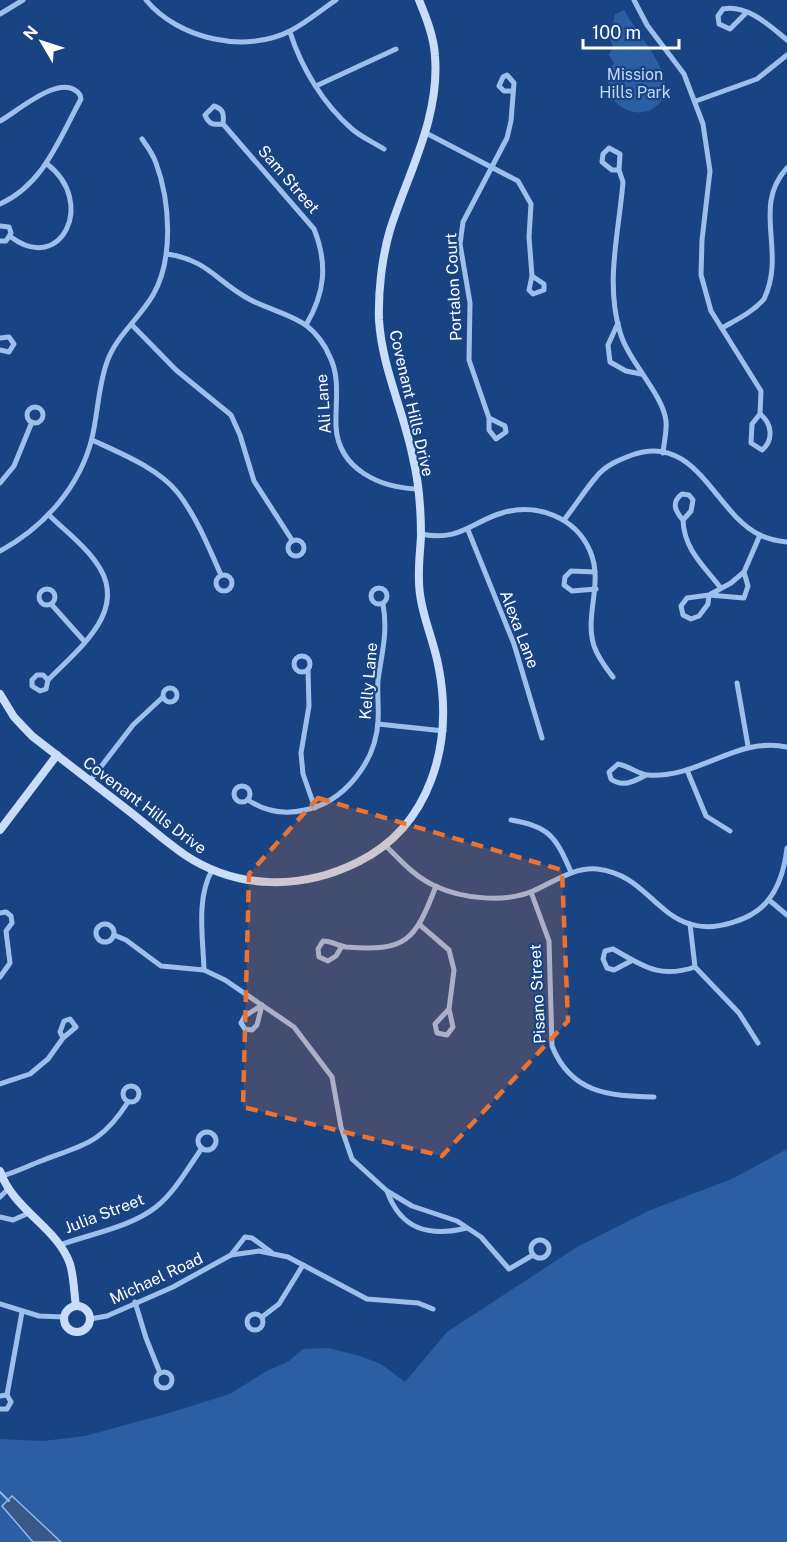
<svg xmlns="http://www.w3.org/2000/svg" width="787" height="1542" viewBox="0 0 787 1542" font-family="'Public Sans',sans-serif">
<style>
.green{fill:#2b5ea2}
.water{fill:#385887;stroke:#8fb9ee;stroke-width:1.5}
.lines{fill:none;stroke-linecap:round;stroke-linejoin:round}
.stream{stroke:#8fb9ee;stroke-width:2}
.street{stroke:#9dbfec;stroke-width:5}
.secondary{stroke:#c9dcf8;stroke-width:8}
.marked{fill:#eb7230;fill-opacity:0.2;stroke:#eb7230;stroke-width:4.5;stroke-dasharray:12 8;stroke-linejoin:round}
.labels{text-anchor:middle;stroke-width:4.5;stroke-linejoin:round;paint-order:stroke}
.park-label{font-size:16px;fill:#c2d9f9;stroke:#194483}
.street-label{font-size:16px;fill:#fff;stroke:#194483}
</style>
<rect width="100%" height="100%" fill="#194483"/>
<g class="green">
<path d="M624,10C636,33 660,56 665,82C670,113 625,128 607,89L610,68L614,64L609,55L613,47L610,39L615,14Z"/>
<polygon points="787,1149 787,1542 0,1542 0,1439 43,1441 85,1436 169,1413 230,1394 265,1372 289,1361 303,1349 328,1348 360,1356 381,1364 405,1382 447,1332 577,1247 648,1211 734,1178"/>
</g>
<polygon class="water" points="12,1496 61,1542 33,1542 2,1506"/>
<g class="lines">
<polyline class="stream" points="0,1492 9,1501"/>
<g class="street">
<path d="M146,0C178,39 245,54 290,31C306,23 321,10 336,0"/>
<path d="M634,0L647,25L684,74L703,124L710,171L702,240L701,275L711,311L761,391L760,414L752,424L751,443L762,450C774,440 772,423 760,414"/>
<path d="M746,13L730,29L719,24L718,16L723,9C747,4 770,26 787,40"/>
<polyline points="0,14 23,0"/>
<path d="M290,32C301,67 323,104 352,129C361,137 373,142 384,149"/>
<polyline points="316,86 396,49"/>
<polyline points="696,101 757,79 787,55"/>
<path d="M0,121C17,112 63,70 80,95L81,99C59,139 44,184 0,204"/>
<path d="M223,124C214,125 209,125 205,115L214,106C224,109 224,115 223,124L314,229C328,264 325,293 306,325"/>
<polyline points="426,133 518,181 531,204 529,237 532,276 529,290 533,294 544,290 544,284 532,276"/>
<path d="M619,170H612L602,162L603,154L609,148L620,154L619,170L623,182C619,232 605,282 620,332C628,361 663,394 666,421C667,431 664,442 663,453"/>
<polyline points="0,226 9,227 11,233 6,241 0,241"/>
<path d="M11,237C61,275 97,202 47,164"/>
<path d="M167,254C208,260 216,281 249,299C267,309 291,314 307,326C316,333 325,345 329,355C341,378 335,402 336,427C339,470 381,488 418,489"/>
<polyline points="618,323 608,345 610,362 626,371 641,374"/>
<polyline points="132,325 176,370 231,415 240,435 254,481 292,540"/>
<path d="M722,328C736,320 753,312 764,299C787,251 751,207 787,168"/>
<polyline points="0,338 9,337 14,344 9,352 0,350"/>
<circle cx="35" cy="415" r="8"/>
<polyline points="489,418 505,426 506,432 496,439 489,430 489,418 469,360 470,303 460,244 463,222 507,138 511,121 514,83 507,75 503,77 499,86 504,91 512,91"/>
<path d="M92,440C120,453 158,468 178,493C196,516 209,548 221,575"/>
<polyline points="0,483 14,466 32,422"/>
<path d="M564,520C575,506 585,490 597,476C606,465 619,460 632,455C697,432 714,513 760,535C768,539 779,541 787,542"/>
<path d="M683,520C675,511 671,502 682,494L689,495L693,500L691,511L683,520C684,549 703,565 720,587"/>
<polyline points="468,530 514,644 542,738"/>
<path d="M421,534C460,542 471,522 502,513C537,502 576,518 590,551C604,583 584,615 594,646C598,658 606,668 613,677"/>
<circle cx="296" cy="548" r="8"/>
<path d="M0,551C43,528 80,487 92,438C98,413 98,387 107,362C116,336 139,319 153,295C174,259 170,201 156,163C153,154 147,146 142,139"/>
<polyline points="595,572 571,571 565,577 564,585 572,591 596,589"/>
<polyline points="744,572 731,583 709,595 708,604 699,616 691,619 683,615 681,606 687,598 709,595 744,598 748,586 744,572 760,535"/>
<circle cx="224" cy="583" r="8"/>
<circle cx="379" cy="596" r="8"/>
<circle cx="47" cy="597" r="8"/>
<polyline points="51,604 85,642"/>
<circle cx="302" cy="664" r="8"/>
<polyline points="308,670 309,706 301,753 303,774 315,808"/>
<path d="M48,680L43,675H37L32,680V686L40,691L46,689L48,680C79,648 132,609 95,561C83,544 64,530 49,515"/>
<polyline points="737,683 748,746"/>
<circle cx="170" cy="695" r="7"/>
<polyline points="378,724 444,731"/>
<polyline points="687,770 706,816 730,831"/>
<path d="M646,775C635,781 623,788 611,779L609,772L618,764C629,766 638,774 648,775C698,779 737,736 787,747"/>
<polyline points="90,781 133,725 163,697"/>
<circle cx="242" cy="794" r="8"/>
<path d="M248,800C266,812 284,815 305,810C344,802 376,762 378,721C379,708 377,694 378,680C382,652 388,632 383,604"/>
<path d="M511,820C549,826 556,837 571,872"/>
<path d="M386,846C401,861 415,877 435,886C463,899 505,903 533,891C554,882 573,867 597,869C642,874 654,913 690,924C714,932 754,920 769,899C780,885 785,865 787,848"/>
<path d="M531,892L549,941L552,1046C571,1093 608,1096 654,1097"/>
<polyline points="769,900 787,915"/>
<polyline points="0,913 6,912 11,916 12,923 6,931 10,963 0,977"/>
<polyline points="690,924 695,967 739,1013 758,1043"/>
<circle cx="105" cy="933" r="9"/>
<polyline points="420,925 449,950 454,970 449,1009 435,1024 437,1033 447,1035 453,1027 449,1009"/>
<polyline points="114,935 126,940 161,966 204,970 225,980 294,1027 332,1077 341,1127 352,1159 387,1191 412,1206 457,1221 481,1237 509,1269 533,1255"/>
<path d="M342,946L336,956L328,961L319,957L318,949L323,941C332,941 338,946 346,947C406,952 415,941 436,886"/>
<path d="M631,961L614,970L607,968L603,959L605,951L613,949C643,966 659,979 695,967"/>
<path d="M204,970C203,937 196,899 212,870"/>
<polygon points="262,1005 257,1025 252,1030 245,1029 241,1023 245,1016"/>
<polyline points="0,1084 30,1074 48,1059 63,1038 76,1027 70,1019 64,1021 60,1032 63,1038"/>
<circle cx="131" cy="1094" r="8"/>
<circle cx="207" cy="1141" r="9"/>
<path d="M2,1176C16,1172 28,1166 41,1161C85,1144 101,1144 128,1102"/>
<path d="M387,1191C401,1230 429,1237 467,1228"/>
<polyline points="0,1197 9,1188"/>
<polyline points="0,1217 13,1220 29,1213"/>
<circle cx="540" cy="1249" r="9"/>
<path d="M60,1245C90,1234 131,1227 156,1207C175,1192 188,1168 202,1148"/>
<polyline points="231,1255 245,1237 252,1238 271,1252"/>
<polyline points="135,1302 146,1338 160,1373"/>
<polyline points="0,1304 39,1316 64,1317"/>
<circle cx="255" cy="1322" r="8"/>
<polyline points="262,1317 279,1304 303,1265"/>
<polyline points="90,1319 107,1316 173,1287 231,1255 259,1251 288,1257 367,1299 418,1303 433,1309"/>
<circle cx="164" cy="1380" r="8"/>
<polyline points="7,1395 22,1312"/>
<polyline points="0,1396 7,1395 11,1402 7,1409 0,1409"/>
</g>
<g class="secondary">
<path d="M0,694L14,717L32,736C64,761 97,786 129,811C148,826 166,842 185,855C238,890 302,890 358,862C431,826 453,744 439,669C435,644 423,619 420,594C417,574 420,555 421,536C421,510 419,483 413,458C404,412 382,368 379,320C378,292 382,257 390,230C408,173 440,118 435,56C434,37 426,17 419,0"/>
<polyline points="0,830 57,755"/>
<path d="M0,1171C13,1210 58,1228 70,1264C74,1277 74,1293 76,1306"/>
<circle cx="77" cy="1319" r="13"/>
</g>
</g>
<path class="marked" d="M318,798L562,870L568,1021L442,1156L243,1107L249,874Z"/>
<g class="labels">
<g class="park-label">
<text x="635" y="80">Mission<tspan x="635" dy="18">Hills Park</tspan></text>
</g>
<g class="street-label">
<text transform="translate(289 179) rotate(49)" y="6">Sam Street</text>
<text transform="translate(453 287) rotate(-93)" y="6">Portalon Court</text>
<text transform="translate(412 403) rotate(77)" y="6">Covenant Hills Drive</text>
<text transform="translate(323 404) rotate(-94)" y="6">Ali Lane</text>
<text transform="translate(520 629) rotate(69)" y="6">Alexa Lane</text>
<text transform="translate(368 681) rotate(-85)" y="6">Kelly Lane</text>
<text transform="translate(145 805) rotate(37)" y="6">Covenant Hills Drive</text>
<text transform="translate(537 994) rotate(-93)" y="6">Pisano Street</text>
<text transform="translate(104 1213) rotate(-21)" y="6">Julia Street</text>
<text transform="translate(156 1278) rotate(-25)" y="6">Michael Road</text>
</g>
</g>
<g transform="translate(42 42) rotate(309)" stroke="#194483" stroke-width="4.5" paint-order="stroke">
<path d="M0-4.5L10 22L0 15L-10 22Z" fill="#ffffff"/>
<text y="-9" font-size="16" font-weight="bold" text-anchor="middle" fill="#ffffff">N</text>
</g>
<path d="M583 39v9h96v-9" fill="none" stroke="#ffffff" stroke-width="3"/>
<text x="592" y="39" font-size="18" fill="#ffffff" stroke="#194483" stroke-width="4.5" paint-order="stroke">100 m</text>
</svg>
